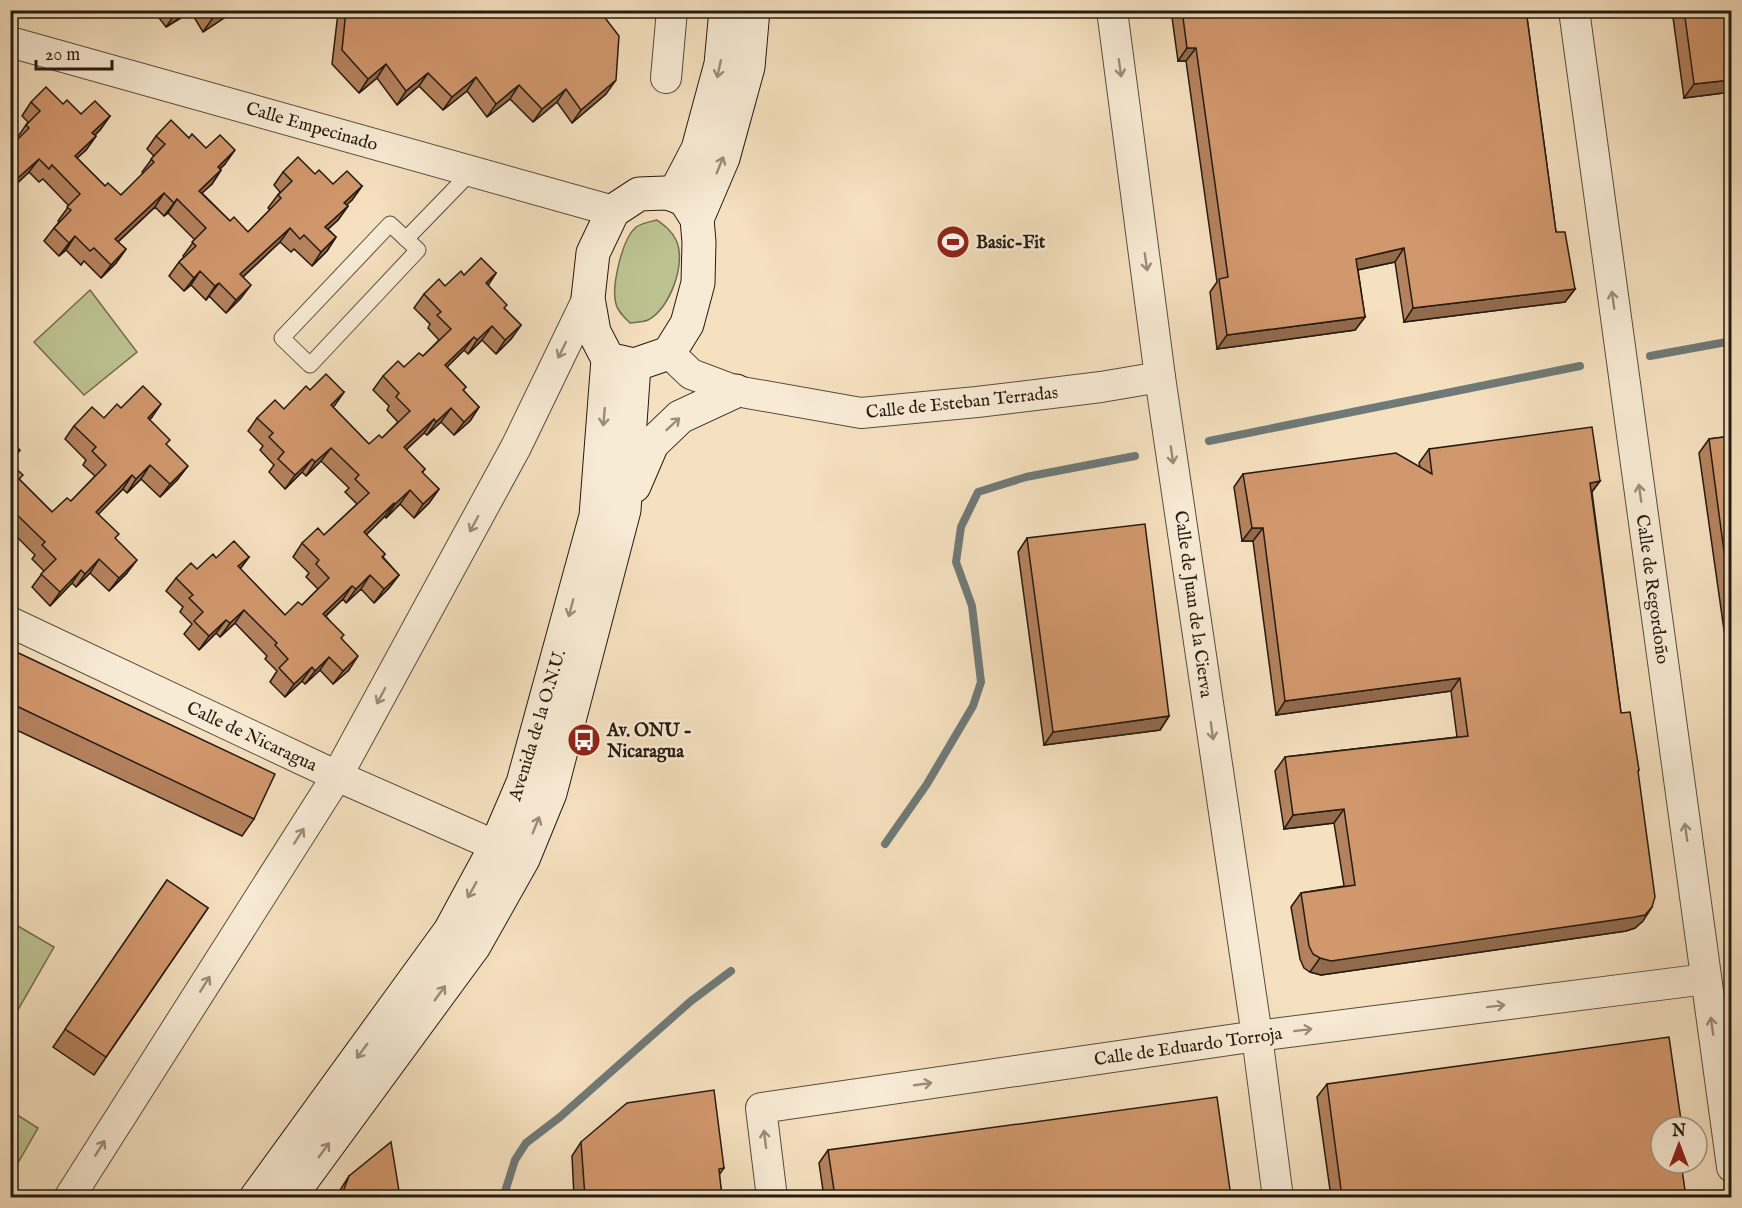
<svg xmlns="http://www.w3.org/2000/svg" width="1742" height="1208" viewBox="0 0 1742 1208" font-family="'IM FELL English',serif">
<style>
.green{fill:#bdc291;stroke:#716e50;stroke-width:1.5}
.lines{fill:none;stroke-linecap:round;stroke-linejoin:round}
.stream{stroke:#6f7a78;stroke-width:8}
.lane-casing{stroke:#594c3c;stroke-width:17}
.street-casing{stroke:#594c3c;stroke-width:32}
.secondary-casing{stroke:#251a10;stroke-width:35}
.lane{stroke:#f8ebd5;stroke-width:15}
.street{stroke:#f8ebd5;stroke-width:30}
.secondary{stroke:#f8ebd5;stroke-width:33}
.wall{fill:#b4825e;stroke:#251a10;stroke-width:1.5}
.shaded-wall{fill:#926a4c;stroke:#251a10;stroke-width:1.5}
.building{fill:#d1976d;stroke:#251a10;stroke-width:1.5}
.oneway{stroke:#998d7c}
.labels{text-anchor:middle;stroke-width:5;stroke-linejoin:round;paint-order:stroke}
.street-label{font-size:18px;fill:#251a10;stroke:#f8ebd5}
.poi-label{font-size:18px;font-weight:bold;fill:#251a10;stroke:#f8ebd5;text-anchor:start}
</style>
<rect width="100%" height="100%" fill="#f5e0bf"/>
<filter id="stains"><feTurbulence type="fractalNoise" baseFrequency=".00333" numOctaves="4"/><feColorMatrix values="0 0 0 0 .2 0 0 0 0 .09 0 0 0 0 .02 0 0 0 .5 -.17"/></filter>
<radialGradient id="worn" r=".72"><stop offset=".6" stop-color="#630" stop-opacity="0"/><stop offset="1" stop-color="#630" stop-opacity=".3"/></radialGradient>
<g class="green">
<path d="M657,220C665,226 672,231 676,240C687,262 670,309 648,320C644,322 635,322 630,323C624,317 618,312 616,304C611,287 622,240 635,228C640,223 650,222 657,220Z"/>
<polygon points="90,290 137,352 84,395 34,342"/>
<polygon points="11,922 54,947 11,1022"/>
<polygon points="11,1111 38,1128 11,1175"/>
</g>
<g class="lines">
<g class="stream">
<polyline points="1650,356 1732,341"/>
<polyline points="1209,441 1580,366"/>
<polyline points="885,844 927,784 973,706 981,682 972,606 956,562 961,527 978,492 1026,477 1135,456"/>
<polyline points="503,1198 515,1160 526,1143 560,1117 691,1001 731,971"/>
</g>
<defs>
<g id="lane">
<polygon points="390,224 418,250 310,365 282,338"/>
<polyline points="406,239 472,171"/>
</g>
<g id="street">
<polyline points="1112,10 1160,377 1257,1036 1278,1198"/>
<polyline points="1574,10 1732,1167"/>
<polyline points="10,42 613,211"/>
<polyline points="666,78 672,10"/>
<polyline points="669,353 691,374 736,391 861,413 977,402 1101,387 1160,377"/>
<polyline points="10,622 337,776 496,846"/>
<polyline points="69,1198 337,776 516,447 588,298"/>
<polyline points="772,1198 761,1108 1257,1036 1706,979"/>
</g>
<g id="secondary">
<polygon points="665,193 674,195 685,200 697,219 699,242 698,283 687,324 669,353 634,365 608,359 594,332 588,298 593,253 613,211 639,194"/>
<polyline points="674,195 698,149 721,64 726,10"/>
<polyline points="697,219 723,158 748,67 753,10"/>
<polyline points="634,486 652,444 680,417 736,391"/>
<polyline points="256,1198 450,931 496,846 523,783 596,516 608,359"/>
<polyline points="289,1198 474,946 523,859 550,793 624,510 634,365"/>
</g>
</defs>
<use href="#lane" class="lane-casing"/>
<use href="#street" class="street-casing"/>
<use href="#secondary" class="secondary-casing"/>
<use href="#lane" class="lane"/>
<use href="#street" class="street"/>
<use href="#secondary" class="secondary"/>
</g>
<g class="wall">
<polygon points="115,10 126,10 118,16"/>
<polygon points="153,10 236,10 203,32 191,12 166,27"/>
<polygon points="340,10 529,10 606,94 572,123 557,102 533,122 510,99 487,117 467,91 443,110 419,86 397,105 377,78 359,93 332,64 338,13"/>
<polygon points="1171,10 1526,10 1556,232 1575,289 1565,302 1404,322 1395,262 1358,270 1365,317 1355,330 1217,349 1210,292 1217,282 1186,61 1178,61"/>
<polygon points="1672,10 1731,10 1731,92 1684,98"/>
<polygon points="31,102 63,104 81,114 110,116 100,130 95,135 96,136 86,150 77,158 105,186 121,195 143,174 142,172 154,156 147,149 156,136 189,138 206,148 225,164 220,169 221,170 212,184 202,193 230,221 248,232 270,210 268,208 280,192 274,185 283,172 315,174 333,184 362,186 352,200 346,205 348,206 338,220 328,229 336,237 327,251 312,266 294,249 291,252 280,242 243,277 241,298 226,313 209,296 206,300 191,285 184,291 169,276 179,262 184,257 183,256 195,240 168,213 164,216 155,207 118,242 126,249 116,263 101,278 84,261 81,265 66,250 59,256 44,241 54,228 59,222 58,221 69,206 43,179 39,182 29,172 10,190 10,147 18,140 17,138 28,122 22,116"/>
<polygon points="496,273 488,285 504,308 521,325 511,339 496,354 482,340 468,354 464,350 447,367 466,387 463,390 479,407 470,421 454,435 441,422 427,435 424,433 406,450 425,469 422,473 439,489 429,503 414,518 400,504 386,518 385,516 366,535 385,554 383,557 399,575 389,588 374,603 361,589 346,603 343,599 326,616 342,639 349,670 333,684 320,670 305,684 302,681 285,697 270,682 277,671 265,659 267,656 235,623 220,637 216,633 199,650 184,634 192,624 180,612 183,607 166,591 176,578 197,569 216,558 249,557 240,569 285,615 302,605 318,589 306,577 309,573 293,557 302,543 324,535 357,504 345,492 349,488 321,461 306,476 302,472 285,489 269,472 274,465 260,450 263,446 248,431 257,418 284,409 310,390 344,392 333,407 369,444 382,438 398,422 387,410 389,406 373,390 383,376 404,367 423,356 439,340 428,328 430,324 414,308 424,294 445,286 464,275"/>
<polygon points="121,408 152,417 149,420 166,445 178,479 160,497 141,479 127,493 123,489 98,514 115,539 127,573 109,591 90,573 76,587 72,583 50,606 32,587 44,571 32,559 35,555 10,530 10,441 11,463 20,480 52,512 71,501 95,476 83,465 86,460 65,439 74,426 104,418"/>
<polygon points="1731,436 1731,643 1726,644 1699,453 1709,439"/>
<polygon points="1429,449 1600,481 1592,492 1621,713 1639,770 1638,772 1643,921 1635,928 1626,931 1321,975 1310,972 1304,968 1300,959 1291,907 1301,893 1344,886 1334,823 1284,829 1275,771 1285,757 1457,737 1451,691 1276,715 1253,541 1242,541 1234,487 1243,474 1420,467 1419,463"/>
<polygon points="1027,538 1169,716 1160,730 1044,745 1018,552"/>
<polygon points="10,649 254,819 242,836 10,727"/>
<polygon points="167,880 208,908 94,1075 53,1047"/>
<polygon points="1327,1084 1661,1127 1686,1197 1331,1197 1317,1097"/>
<polygon points="581,1142 724,1168 719,1175 722,1197 574,1197 572,1156"/>
<polygon points="828,1150 1231,1197 824,1197 819,1163"/>
<polygon points="349,1176 400,1197 337,1197 340,1190"/>
</g>
<g class="shaded-wall">
<polygon points="122,10 126,10 118,16"/>
<polygon points="180,10 192,10 166,27 175,14"/>
<polygon points="225,10 236,10 203,32 212,19"/>
<polygon points="1187,48 1196,48 1186,61 1178,61"/>
<polygon points="386,64 377,78 359,93 368,79"/>
<polygon points="428,73 419,86 397,105 406,91"/>
<polygon points="476,77 467,91 443,110 452,97"/>
<polygon points="616,80 606,94 572,123 581,110"/>
<polygon points="1731,80 1731,92 1684,98 1694,84"/>
<polygon points="519,85 510,99 487,117 496,104"/>
<polygon points="566,89 557,102 533,122 542,109"/>
<polygon points="110,116 100,130 83,146 92,133"/>
<polygon points="96,136 86,150 65,169 75,156"/>
<polygon points="235,150 225,164 208,180 218,167"/>
<polygon points="39,159 29,172 10,190 10,185"/>
<polygon points="221,170 212,184 190,204 199,191"/>
<polygon points="362,186 352,200 335,216 344,203"/>
<polygon points="164,193 155,207 106,253 115,239"/>
<polygon points="177,199 168,213 164,216 174,203"/>
<polygon points="348,206 338,220 316,240 325,227"/>
<polygon points="290,228 280,242 231,288 240,274"/>
<polygon points="75,236 66,250 59,256 69,243"/>
<polygon points="336,237 327,251 312,266 321,252"/>
<polygon points="1404,248 1395,262 1347,272 1356,259"/>
<polygon points="126,249 116,263 101,278 111,265"/>
<polygon points="200,271 191,285 184,291 194,278"/>
<polygon points="496,273 487,287 486,283"/>
<polygon points="219,283 209,296 206,300 215,286"/>
<polygon points="251,285 241,298 226,313 236,300"/>
<polygon points="1575,289 1565,302 1404,322 1413,308"/>
<polygon points="1365,317 1355,330 1217,349 1227,335"/>
<polygon points="521,325 511,339 496,354 505,340"/>
<polygon points="492,326 482,340 468,354 477,340"/>
<polygon points="474,337 464,350 435,379 445,365"/>
<polygon points="344,392 335,405 321,419 331,405"/>
<polygon points="161,404 152,417 138,432 148,418"/>
<polygon points="479,407 470,421 454,435 464,422"/>
<polygon points="451,408 441,422 427,435 436,422"/>
<polygon points="434,419 424,433 394,461 404,447"/>
<polygon points="331,448 321,461 306,476 315,462"/>
<polygon points="20,450 10,464 10,460"/>
<polygon points="312,459 302,472 285,489 295,475"/>
<polygon points="150,465 141,479 127,493 136,479"/>
<polygon points="188,466 178,479 160,497 170,484"/>
<polygon points="132,475 123,489 87,526 96,512"/>
<polygon points="1600,481 1590,494 1590,483"/>
<polygon points="439,489 429,503 414,518 423,504"/>
<polygon points="410,490 400,504 386,518 395,504"/>
<polygon points="394,503 385,516 355,546 364,532"/>
<polygon points="1252,528 1263,528 1253,541 1242,541"/>
<polygon points="249,557 239,570 238,566"/>
<polygon points="99,559 90,573 76,587 85,574"/>
<polygon points="137,560 127,573 109,591 119,578"/>
<polygon points="81,570 72,583 50,606 60,592"/>
<polygon points="370,575 361,589 346,603 356,589"/>
<polygon points="399,575 389,588 374,603 384,589"/>
<polygon points="352,586 343,599 314,627 323,614"/>
<polygon points="244,610 235,623 220,637 230,623"/>
<polygon points="226,620 216,633 199,650 209,636"/>
<polygon points="1731,635 1731,643 1726,644"/>
<polygon points="358,656 349,670 333,684 343,671"/>
<polygon points="329,657 320,670 305,684 315,671"/>
<polygon points="312,667 302,681 285,697 294,684"/>
<polygon points="1460,678 1451,691 1276,715 1285,701"/>
<polygon points="1169,716 1160,730 1044,745 1053,732"/>
<polygon points="1344,809 1334,823 1284,829 1293,815"/>
<polygon points="1652,907 1643,921 1635,928 1626,931 1321,975 1310,972 1320,958"/>
</g>
<g class="building">
<polygon points="173,10 180,10 175,14"/>
<polygon points="207,10 225,10 212,19"/>
<polygon points="346,10 529,10 530,11 531,10 569,10 575,18 584,10 599,10 619,36 616,80 581,110 566,89 542,109 519,85 496,104 476,77 452,97 428,73 406,91 386,64 368,79 342,50"/>
<polygon points="1182,10 1526,10 1556,232 1565,232 1575,289 1413,308 1404,248 1356,259 1365,317 1227,335 1219,279 1228,277 1196,48 1187,48"/>
<polygon points="1684,10 1731,10 1731,80 1694,84"/>
<polygon points="46,87 63,104 67,100 81,114 95,101 110,116 92,133 96,136 75,156 105,186 108,183 121,195 154,162 151,159 165,144 156,136 171,120 189,138 192,134 206,148 220,135 235,150 218,167 221,170 199,191 230,221 234,217 248,232 281,198 278,195 292,181 283,172 298,157 315,174 319,170 333,184 347,171 362,186 344,203 348,206 325,227 336,237 321,252 304,235 300,239 290,228 240,274 251,285 236,300 219,283 215,286 200,271 194,278 179,262 196,246 192,242 206,228 177,199 174,203 164,193 115,239 126,249 111,265 94,248 90,251 75,236 69,243 54,228 71,210 67,207 80,194 52,165 49,169 39,159 10,185 10,147 29,128 26,125 40,111 31,102"/>
<polygon points="481,258 496,273 486,283 507,305 504,308 521,325 505,340 492,326 477,340 474,337 445,365 466,387 463,390 479,407 464,422 451,408 436,422 434,419 404,447 425,469 422,472 439,489 423,504 410,490 395,504 394,503 364,532 385,554 382,557 399,575 384,589 370,575 356,589 352,586 323,614 344,635 341,638 358,656 343,671 329,657 315,671 312,667 294,684 279,668 288,659 275,645 277,643 244,610 230,623 226,620 209,636 194,621 203,612 189,598 193,595 176,578 191,563 197,569 213,554 216,558 234,541 249,557 238,566 285,615 298,602 302,605 329,578 316,564 319,560 302,543 318,528 324,535 369,493 355,479 359,475 331,448 315,462 312,459 295,475 278,459 284,452 269,437 273,433 257,418 275,400 284,409 306,386 310,390 326,374 344,392 331,405 369,444 379,435 382,438 410,411 396,397 399,393 383,376 398,361 404,367 419,353 423,356 451,329 437,315 441,312 424,294 439,279 445,286 461,271 464,275"/>
<polygon points="143,386 161,404 148,418 170,440 166,444 188,466 170,484 150,465 136,479 132,475 96,512 119,534 115,538 137,560 119,578 99,559 85,574 81,570 60,592 41,574 56,559 42,545 45,542 10,508 10,463 23,475 19,479 52,512 67,498 71,501 106,465 92,451 96,447 74,426 92,407 104,418 117,404 121,408"/>
<polygon points="1592,427 1600,481 1590,483 1621,713 1630,712 1639,770 1638,771 1655,897 1652,907 1645,915 1635,917 1331,961 1320,958 1313,954 1309,946 1301,893 1355,885 1344,809 1293,815 1285,757 1468,736 1460,678 1285,701 1263,528 1252,528 1243,474 1396,453 1432,474 1429,449"/>
<polygon points="1731,436 1731,604 1709,439"/>
<polygon points="10,441 20,450 10,460"/>
<polygon points="1145,524 1169,716 1053,732 1027,538"/>
<polygon points="10,649 275,774 254,819 10,703"/>
<polygon points="167,880 208,908 106,1057 65,1029"/>
<polygon points="1669,1037 1682,1127 1661,1127 1661,1163 1681,1163 1686,1197 1342,1197 1327,1084"/>
<polygon points="714,1090 724,1168 719,1169 722,1197 585,1197 581,1142 627,1103"/>
<polygon points="1217,1097 1231,1197 835,1197 828,1150"/>
<polygon points="391,1142 400,1197 341,1197 349,1176"/>
</g>
<defs><path id="oneway-shaft" d="M-6 0H5M1.5-3L5.5 0L1.5 3" fill="none" stroke-width="1.6" stroke-linecap="round" stroke-linejoin="round" transform="scale(1.5)"/></defs>
<g class="oneway">
<use href="#oneway-shaft" transform="translate(1120 68) rotate(82)"/>
<use href="#oneway-shaft" transform="translate(719 69) rotate(102)"/>
<use href="#oneway-shaft" transform="translate(720 165) rotate(-68)"/>
<use href="#oneway-shaft" transform="translate(1146 262) rotate(82)"/>
<use href="#oneway-shaft" transform="translate(1613 300) rotate(-98)"/>
<use href="#oneway-shaft" transform="translate(562 350) rotate(116)"/>
<use href="#oneway-shaft" transform="translate(604 417) rotate(95)"/>
<use href="#oneway-shaft" transform="translate(673 424) rotate(-43)"/>
<use href="#oneway-shaft" transform="translate(1172 455) rotate(82)"/>
<use href="#oneway-shaft" transform="translate(1640 493) rotate(-98)"/>
<use href="#oneway-shaft" transform="translate(474 524) rotate(118)"/>
<use href="#oneway-shaft" transform="translate(571 608) rotate(105)"/>
<use href="#oneway-shaft" transform="translate(381 696) rotate(118)"/>
<use href="#oneway-shaft" transform="translate(1212 731) rotate(82)"/>
<use href="#oneway-shaft" transform="translate(536 825) rotate(-68)"/>
<use href="#oneway-shaft" transform="translate(1686 832) rotate(-98)"/>
<use href="#oneway-shaft" transform="translate(299 836) rotate(-57)"/>
<use href="#oneway-shaft" transform="translate(472 890) rotate(119)"/>
<use href="#oneway-shaft" transform="translate(205 984) rotate(-58)"/>
<use href="#oneway-shaft" transform="translate(440 993) rotate(-54)"/>
<use href="#oneway-shaft" transform="translate(1496 1006) rotate(-7)"/>
<use href="#oneway-shaft" transform="translate(1712 1026) rotate(-98)"/>
<use href="#oneway-shaft" transform="translate(1303 1030) rotate(-7)"/>
<use href="#oneway-shaft" transform="translate(362 1051) rotate(126)"/>
<use href="#oneway-shaft" transform="translate(923 1084) rotate(-8)"/>
<use href="#oneway-shaft" transform="translate(765 1139) rotate(-97)"/>
<use href="#oneway-shaft" transform="translate(100 1148) rotate(-58)"/>
<use href="#oneway-shaft" transform="translate(324 1150) rotate(-54)"/>
</g>
<defs>
<symbol id="stadium-disc" viewBox="-11 -11 22 22"><circle r="9.5" fill="#8f2418" stroke="#f8ebd5"/><path d="M0-5a6.5 5 0 1 0 0 10a6.5 5 0 1 0 0-10ZM-3.5-1.8h7v3.6h-7Z" fill="#fff"/></symbol>
<symbol id="bus-disc" viewBox="-11 -11 22 22"><circle r="9.5" fill="#8f2418" stroke="#f8ebd5"/><path d="M-5-6H5V4H4V6H2V4H-2V6H-4V4H-5ZM-3.5-4V0h7V-4ZM-3.5 1.2v1.5H-2V1.2ZM2 1.2v1.5H3.5V1.2Z" fill="#fff"/></symbol>
</defs>
<g fill-rule="evenodd">
<use href="#stadium-disc" x="934" y="223" width="38" height="38"/>
<use href="#bus-disc" x="565" y="721" width="38" height="38"/>
</g>
<g class="labels">
<g class="street-label">
<text transform="translate(312 126) rotate(16)" y="6">Calle Empecinado</text>
<text transform="translate(962 402) rotate(-6)" y="6">Calle de Esteban Terradas</text>
<text transform="translate(1653 589) rotate(82)" y="6">Calle de Regordoño</text>
<text transform="translate(1194 604) rotate(82)" y="6">Calle de Juan de la Cierva</text>
<text transform="translate(537 725) rotate(-73)" y="6">Avenida de la O.N.U.</text>
<text transform="translate(252 736) rotate(25)" y="6">Calle de Nicaragua</text>
<text transform="translate(1188 1046) rotate(-8)" y="6">Calle de Eduardo Torroja</text>
</g>
<g class="poi-label">
<text x="976" y="248">Basic-Fit</text>
<text x="607" y="736">Av. ONU -<tspan x="607" dy="21">Nicaragua</tspan></text>
</g>
</g>
<rect width="1742" height="1208" fill="none" stroke="#f5e0bf" stroke-width="36"/>
<rect x="12" y="12" width="1718" height="1184" fill="none" stroke="#251a10" stroke-width="3"/>
<rect x="18" y="18" width="1706" height="1172" fill="none" stroke="#251a10" stroke-width="1.5"/>
<g transform="translate(1679 1145)"><circle r="28" fill="#f8ebd5" stroke="#a49786" stroke-width="1.5"/>
<path d="M0-4.5L10 22L0 15L-10 22Z" fill="#8f2418"/>
<text y="-9" font-size="16" font-weight="bold" text-anchor="middle" fill="#251a10">N</text>
</g>
<path d="M36 60v9h76v-9" fill="none" stroke="#251a10" stroke-width="3"/>
<text x="45" y="60" font-size="18" fill="#251a10" stroke="#f8ebd5" stroke-width="4.5" paint-order="stroke">20 m</text>
<rect width="100%" height="100%" filter="url(#stains)"/>
<rect width="100%" height="100%" fill="url(#worn)"/>
</svg>
